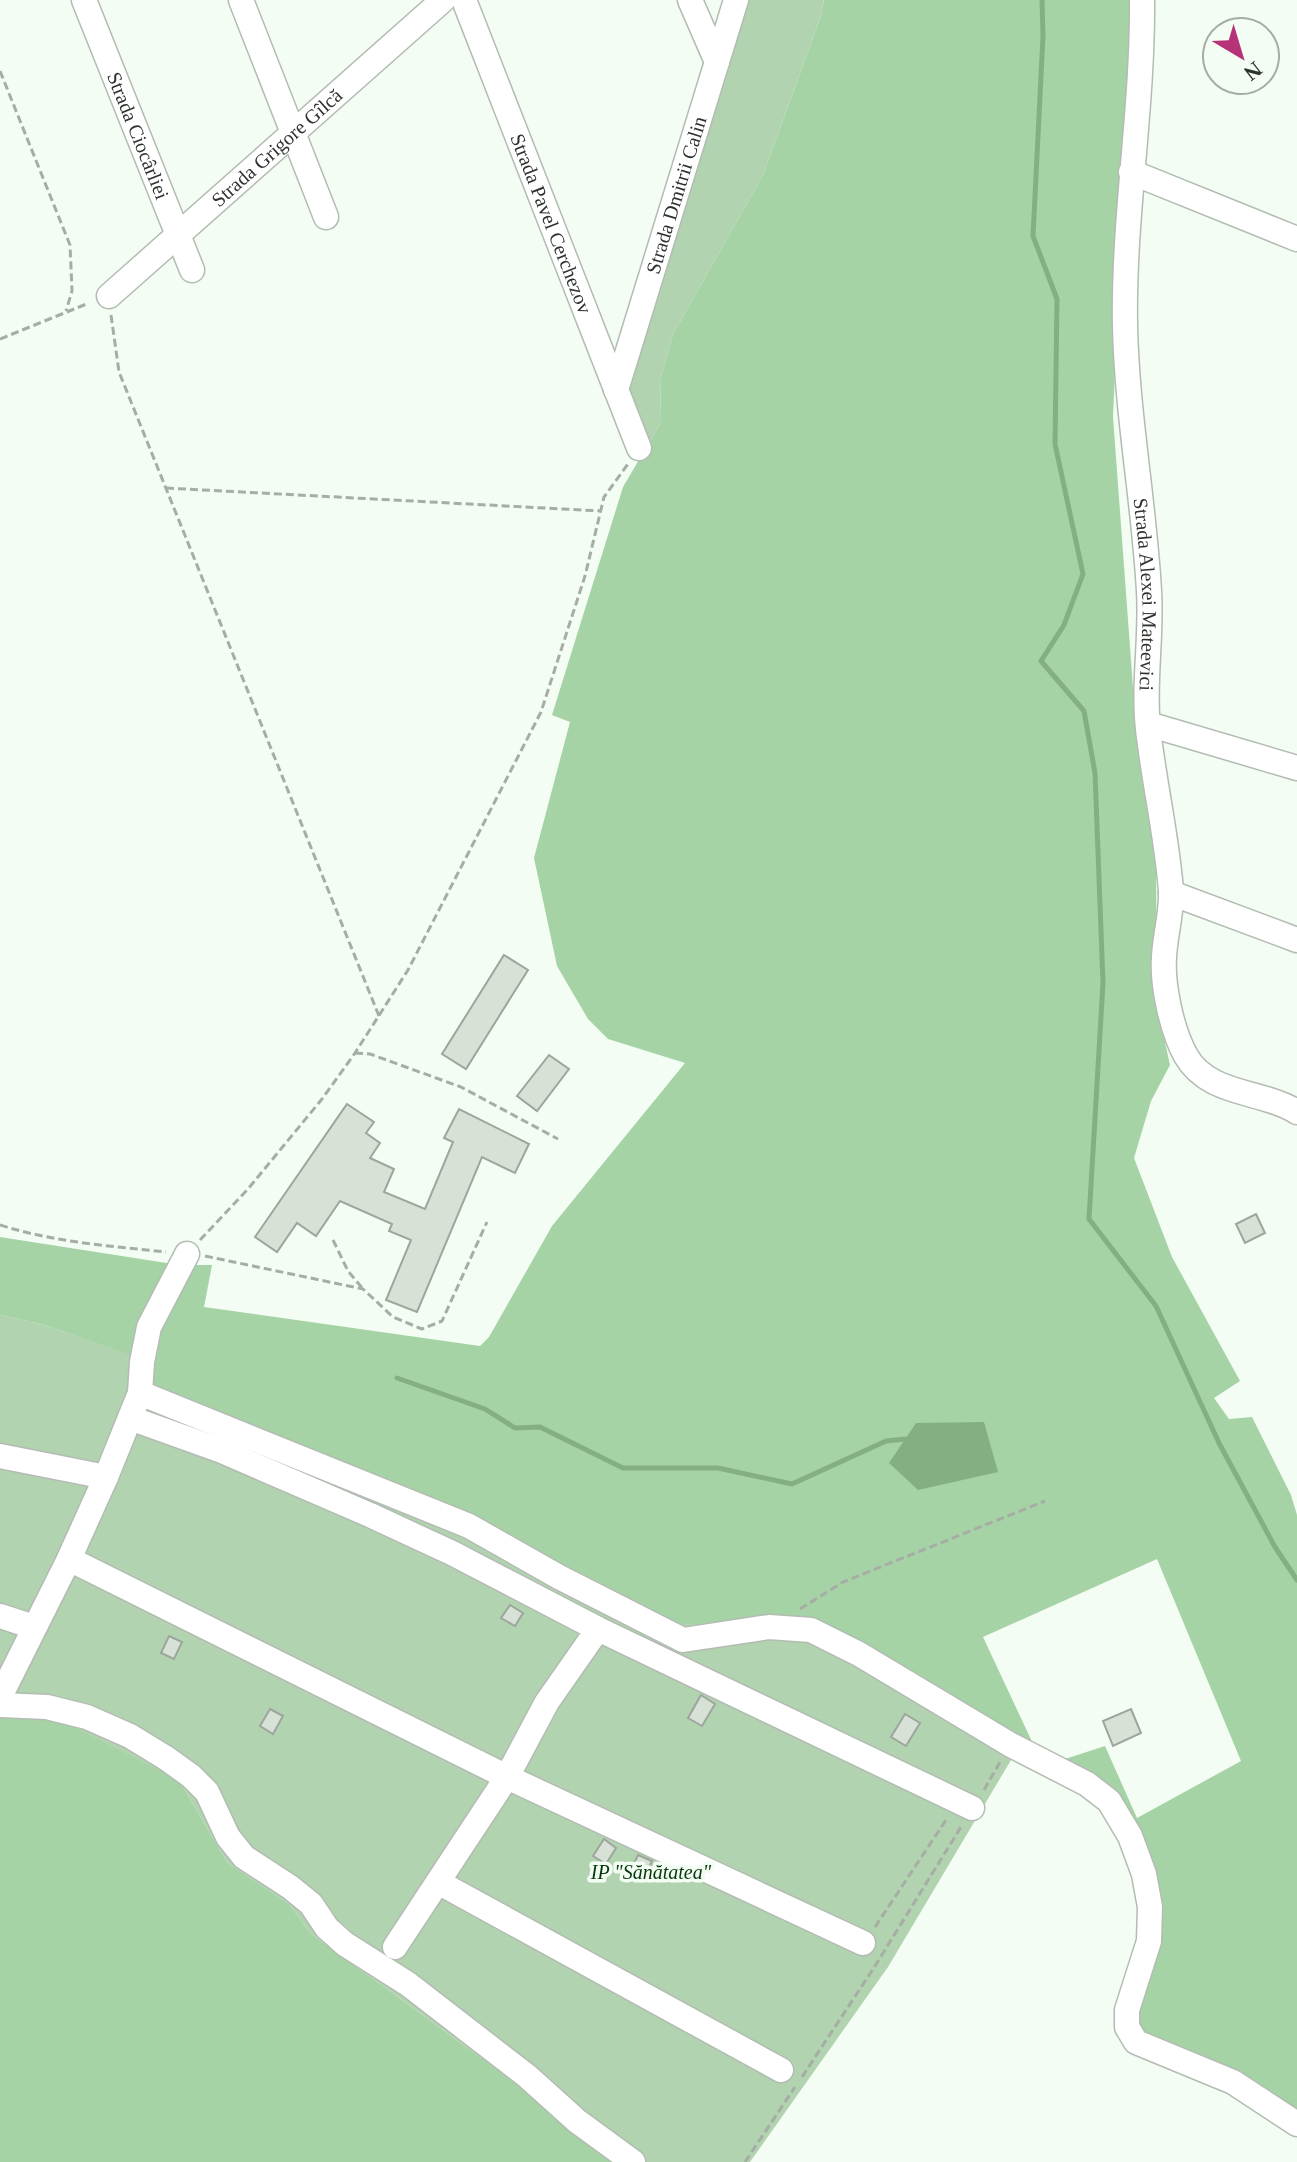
<svg xmlns="http://www.w3.org/2000/svg" width="1297" height="2162" viewBox="0 0 1297 2162" font-family="'Times New Roman',serif">
<style>
.green{fill:#b1d3b0}
.forest{fill:#a6d3a6}
.water{fill:#84af83}
.lines{fill:none;stroke-linecap:round;stroke-linejoin:round}
.stream{stroke:#84af83;stroke-width:5}
.building{fill:#d7e1d6;stroke:#9ca69c;stroke-width:2}
.minor-casing{stroke:#b3bcb2;stroke-width:27}
.path{stroke:#a6ada5;stroke-width:3;stroke-dasharray:8 4;stroke-linecap:butt}
.minor{stroke:#fff;stroke-width:24}
.labels{text-anchor:middle;stroke-width:7;stroke-linejoin:round;paint-order:stroke}
.street-label{font-size:20px;fill:#2f332e;stroke:#f3fdf3}
.park-label{font-size:20px;font-style:italic;fill:#07370c;stroke:#f3fdf3}
</style>
<rect width="100%" height="100%" fill="#f3fdf3"/>
<g class="green">
<polygon points="744,0 824,0 821,16 763,175 673,334 661,377 660,424 649,443 628,389"/>
<polygon points="0,1315 45,1325 150,1362 773,1618 1014,1755 888,1967 750,2162 624,2162 310,1933 289,1904 227,1862 179,1780 0,1716"/>
</g>
<g class="forest">
<path d="M824,0H1132L1113,417L1136,728L1156,860L1157,1006L1170,1065L1151,1101L1134,1158L1172,1257L1240,1381L1214,1398L1229,1419L1252,1417L1291,1495L1297,1515V2119L1145,2039L1135,2024L1148,1867L1062,1760L1105,1746L1137,1818L1241,1761L1157,1559L983,1637L1035,1748L831,1631L655,1622L151,1391C150,1337 168,1311 192,1265H212L204,1307L480,1346L489,1337L552,1226L685,1063L608,1039L588,1019L557,966L534,858L570,722L552,715L623,487L660,424L661,377L673,334L763,175L821,16Z"/>
<polygon points="0,1237 173,1264 132,1356 45,1325 0,1315"/>
<polygon points="0,1716 51,1716 179,1780 227,1862 289,1904 310,1933 624,2162 0,2162"/>
</g>
<polygon class="water" points="984,1422 998,1472 918,1490 889,1463 916,1423"/>
<g class="lines">
<g class="stream">
<polyline points="1042,0 1043,36 1033,236 1057,299 1055,444 1083,574 1064,625 1041,661 1084,711 1095,773 1103,983 1089,1219 1156,1306 1219,1443 1275,1547 1297,1580"/>
<polyline points="397,1378 485,1409 515,1428 540,1427 623,1468 718,1468 792,1484 886,1441 905,1439"/>
</g>
</g>
<g class="building">
<polygon points="504,955 528,970 466,1069 442,1054"/>
<polygon points="549,1055 569,1069 537,1111 517,1096"/>
<polygon points="347,1104 374,1122 366,1133 380,1143 370,1158 394,1169 384,1192 425,1209 453,1142 444,1138 459,1109 529,1144 515,1173 482,1157 417,1312 386,1300 411,1240 389,1231 392,1224 340,1201 316,1236 297,1223 277,1252 255,1237"/>
<polygon points="1256,1214 1265,1233 1245,1243 1236,1224"/>
<polygon points="510,1605 523,1613 515,1626 501,1618"/>
<polygon points="169,1636 182,1642 174,1659 161,1653"/>
<polygon points="701,1695 715,1704 702,1726 688,1718"/>
<polygon points="270,1709 283,1716 273,1734 260,1726"/>
<polygon points="1131,1709 1141,1733 1113,1746 1103,1721"/>
<polygon points="905,1714 920,1723 906,1746 891,1737"/>
<polygon points="604,1839 616,1848 606,1864 593,1856"/>
<polygon points="638,1855 652,1861 646,1874 632,1868"/>
</g>
<g class="lines">
<defs>
<g id="minor">
<path id="s1" d="M84,0L192,270"/>
<polyline points="241,0 326,217"/>
<path id="s2" d="M464,0L639,448"/>
<polyline points="690,0 717,62"/>
<path id="s3" d="M1142,0C1143,109 1123,217 1125,326C1127,415 1144,502 1149,591C1152,637 1143,683 1148,729C1154,783 1167,837 1171,891C1172,912 1165,936 1164,957C1162,986 1172,1031 1186,1056C1209,1096 1262,1090 1297,1112"/>
<polyline points="1131,172 1297,239"/>
<path id="s4" d="M109,296L443,0"/>
<path id="s5" d="M616,390L736,0"/>
<polyline points="1148,724 1297,768"/>
<polyline points="1171,893 1297,940"/>
<polyline points="140,1393 469,1526 559,1577 683,1640 769,1627 811,1630 859,1654 1011,1745 1087,1784 1109,1801 1130,1836 1144,1874 1150,1907 1149,1941 1127,2010 1127,2027 1136,2042 1233,2082 1297,2124"/>
<polyline points="130,1418 222,1451 370,1515 452,1553 598,1629 972,1808"/>
<polyline points="0,1456 106,1477"/>
<polyline points="69,1559 507,1777 863,1943"/>
<polyline points="0,1616 34,1627"/>
<polyline points="0,1697 69,1559 106,1477 140,1393 142,1362 149,1327 187,1254"/>
<polyline points="0,1705 47,1707 87,1717 130,1736 166,1758 191,1776 207,1792 228,1837 244,1857 290,1887 311,1904 327,1928 345,1944 408,1984 527,2076 577,2121 633,2162"/>
<polyline points="438,1882 781,2070"/>
<polyline points="395,1947 507,1777 547,1702 598,1629"/>
</g>
</defs>
<use href="#minor" class="minor-casing"/>
<g class="path">
<polyline points="0,71 70,245 72,291 66,311"/>
<polyline points="111,315 119,372 379,1016"/>
<polyline points="0,339 89,303"/>
<polyline points="166,488 601,511"/>
<polyline points="355,1053 370,1054 461,1087 558,1139"/>
<path d="M0,1225C53,1242 110,1246 166,1252"/>
<polyline points="200,1240 248,1189 322,1099 355,1053 408,970 541,712 585,576 604,497 628,464"/>
<polyline points="333,1240 348,1271 363,1289"/>
<polyline points="205,1256 363,1289 393,1317 422,1329 442,1321 487,1222"/>
<polyline points="800,1609 843,1582 1045,1501"/>
<polyline points="984,1790 1000,1762"/>
<polyline points="875,1927 946,1820"/>
<polyline points="802,2077 875,1966 961,1827"/>
<polyline points="745,2162 795,2087"/>
</g>
<use href="#minor" class="minor"/>
</g>
<g class="labels">
<g class="street-label">
<text dy="7" stroke="none"><textPath href="#s1" startOffset="146">Strada Ciocârliei</textPath></text>
<text dy="7" stroke="none"><textPath href="#s4" startOffset="224">Strada Grigore Gîlcă</textPath></text>
<text dy="7" stroke="none"><textPath href="#s5" startOffset="204">Strada Dmitrii Calin</textPath></text>
<text dy="7" stroke="none"><textPath href="#s2" startOffset="240">Strada Pavel Cerchezov</textPath></text>
<text dy="7" stroke="none"><textPath href="#s3" startOffset="596">Strada Alexei Mateevici</textPath></text>
</g>
<g class="park-label">
<text x="651" y="1879">IP "Sănătatea"</text>
</g>
</g>
<g transform="translate(1241 56) rotate(142)"><circle r="38" fill="#f3fdf3" stroke="#a5aca4" stroke-width="2"/>
<path d="M0-6L14 30L0 20L-14 30Z" fill="#b73379"/>
<text y="-12" font-size="22" font-weight="bold" text-anchor="middle" fill="#2f332e">N</text>
</g>
</svg>
